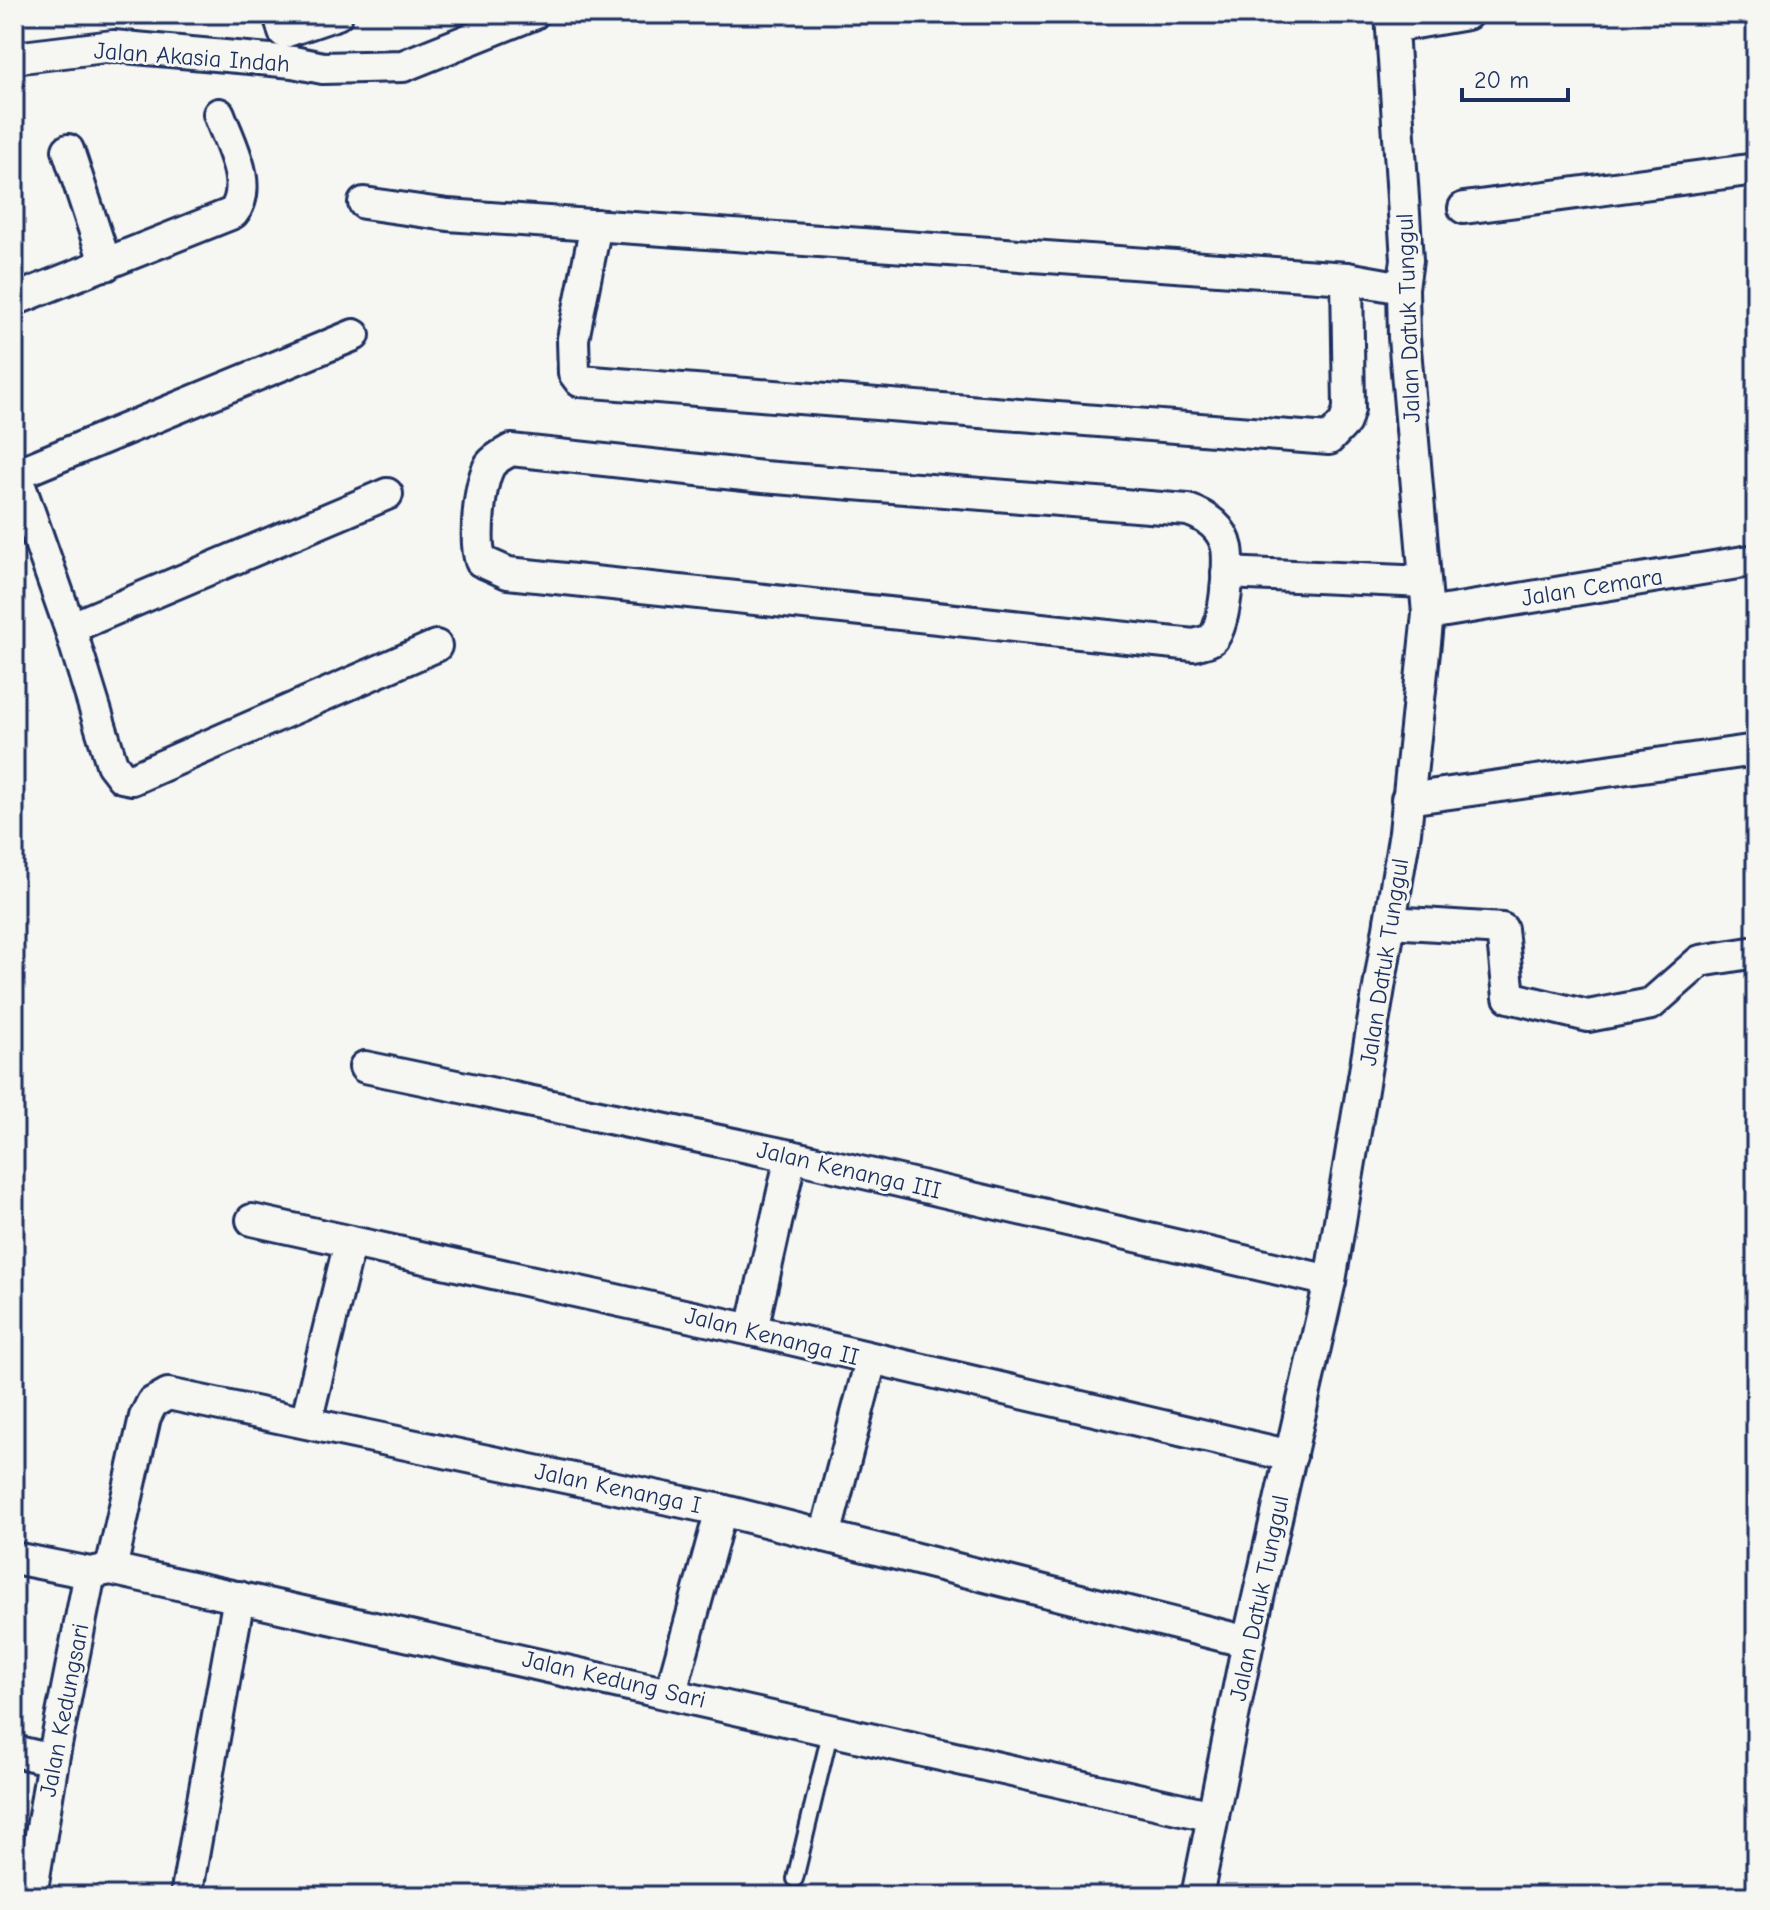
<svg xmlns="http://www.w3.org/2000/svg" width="1770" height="1910" viewBox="0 0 1770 1910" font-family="'Comic Neue',sans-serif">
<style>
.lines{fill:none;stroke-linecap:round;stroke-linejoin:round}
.service-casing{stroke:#1b2f5e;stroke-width:20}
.minor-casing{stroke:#1b2f5e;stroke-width:36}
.service{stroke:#f6f6f2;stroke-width:14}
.minor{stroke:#f6f6f2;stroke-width:30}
.labels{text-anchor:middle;stroke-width:6;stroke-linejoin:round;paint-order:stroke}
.street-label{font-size:24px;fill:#1b2f5e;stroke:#f6f6f2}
</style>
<rect width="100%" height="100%" fill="#f6f6f2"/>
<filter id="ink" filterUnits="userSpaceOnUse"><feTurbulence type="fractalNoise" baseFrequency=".0125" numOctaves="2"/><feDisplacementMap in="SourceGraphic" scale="16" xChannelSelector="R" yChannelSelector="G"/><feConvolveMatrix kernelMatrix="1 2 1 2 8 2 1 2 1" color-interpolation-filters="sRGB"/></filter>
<g filter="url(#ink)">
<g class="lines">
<defs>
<polyline id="service" points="795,1879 831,1729"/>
<g id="minor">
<polyline points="279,14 284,32 337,14"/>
<polyline points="1392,27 1467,14"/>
<polyline points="14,58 113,46 293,62 323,68 403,66 533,14"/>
<polyline points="68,150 106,265"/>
<polyline points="364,203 448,215 1347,278 1403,288"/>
<polyline points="1464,208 1756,169"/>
<polyline points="596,225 573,339 574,373 580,381 1329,439 1345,422 1349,409 1347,278"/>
<path d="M14,300L233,213C255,186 229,142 219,114"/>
<path d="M511,450L763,477L1188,510C1206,516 1223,528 1227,548C1230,564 1225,629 1212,639C1208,642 1199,643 1194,645L508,573L481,561C474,542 479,484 490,465C495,458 504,454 511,450Z"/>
<polyline points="14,469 70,628 112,764 122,777 132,779 436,646"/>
<polyline points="14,475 354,335"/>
<polyline points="1227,573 1425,582"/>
<polyline points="1428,614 1756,560"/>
<polyline points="70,628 387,494"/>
<polyline points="1407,799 1756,750"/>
<polyline points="1390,922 1502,929 1509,997 1588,1016 1651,1004 1700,961 1756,952"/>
<polyline points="365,1067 791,1156 1330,1281"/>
<polyline points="252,1220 752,1330 1291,1456"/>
<polyline points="752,1330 791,1156"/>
<polyline points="306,1422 350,1242"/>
<polyline points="825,1536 871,1360"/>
<polyline points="14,1558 90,1573 111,1569 1213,1816"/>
<polyline points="111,1569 145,1417 152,1403 168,1394 721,1510 1248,1642"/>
<polyline points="671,1692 721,1510"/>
<polyline points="14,1751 53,1760"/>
<polyline points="31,1896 53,1760 90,1573"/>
<polyline points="186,1896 239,1597"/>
<polyline points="1197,1896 1248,1642 1330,1281 1405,832 1428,614 1404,337 1403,288 1407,260 1391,14"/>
</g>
</defs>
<use href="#service" class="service-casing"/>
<use href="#minor" class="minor-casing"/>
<use href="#service" class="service"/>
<use href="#minor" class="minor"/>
</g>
</g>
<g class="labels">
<g class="street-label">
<text transform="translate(192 57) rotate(4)" y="8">Jalan Akasia Indah</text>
<text transform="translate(1408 318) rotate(-92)" y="8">Jalan Datuk Tunggul</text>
<text transform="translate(1592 587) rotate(-9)" y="8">Jalan Cemara</text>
<text transform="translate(1384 962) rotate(-81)" y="8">Jalan Datuk Tunggul</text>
<text transform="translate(849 1170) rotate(13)" y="8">Jalan Kenanga III</text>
<text transform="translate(772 1336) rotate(14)" y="8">Jalan Kenanga II</text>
<text transform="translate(618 1488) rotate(12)" y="8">Jalan Kenanga I</text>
<text transform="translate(1259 1598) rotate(-78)" y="8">Jalan Datuk Tunggul</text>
<text transform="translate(614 1679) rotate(13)" y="8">Jalan Kedung Sari</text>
<text transform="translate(64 1710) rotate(-79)" y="8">Jalan Kedungsari</text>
</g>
</g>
<rect width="1770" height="1910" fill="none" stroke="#f6f6f2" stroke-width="48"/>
<rect x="24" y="24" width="1722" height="1862" fill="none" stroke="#1b2f5e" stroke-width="3" filter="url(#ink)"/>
<path d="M1462 88v12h106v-12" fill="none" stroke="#1b2f5e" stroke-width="4"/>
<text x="1474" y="88" font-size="24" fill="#1b2f5e" stroke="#f6f6f2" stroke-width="6" paint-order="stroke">20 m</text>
</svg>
